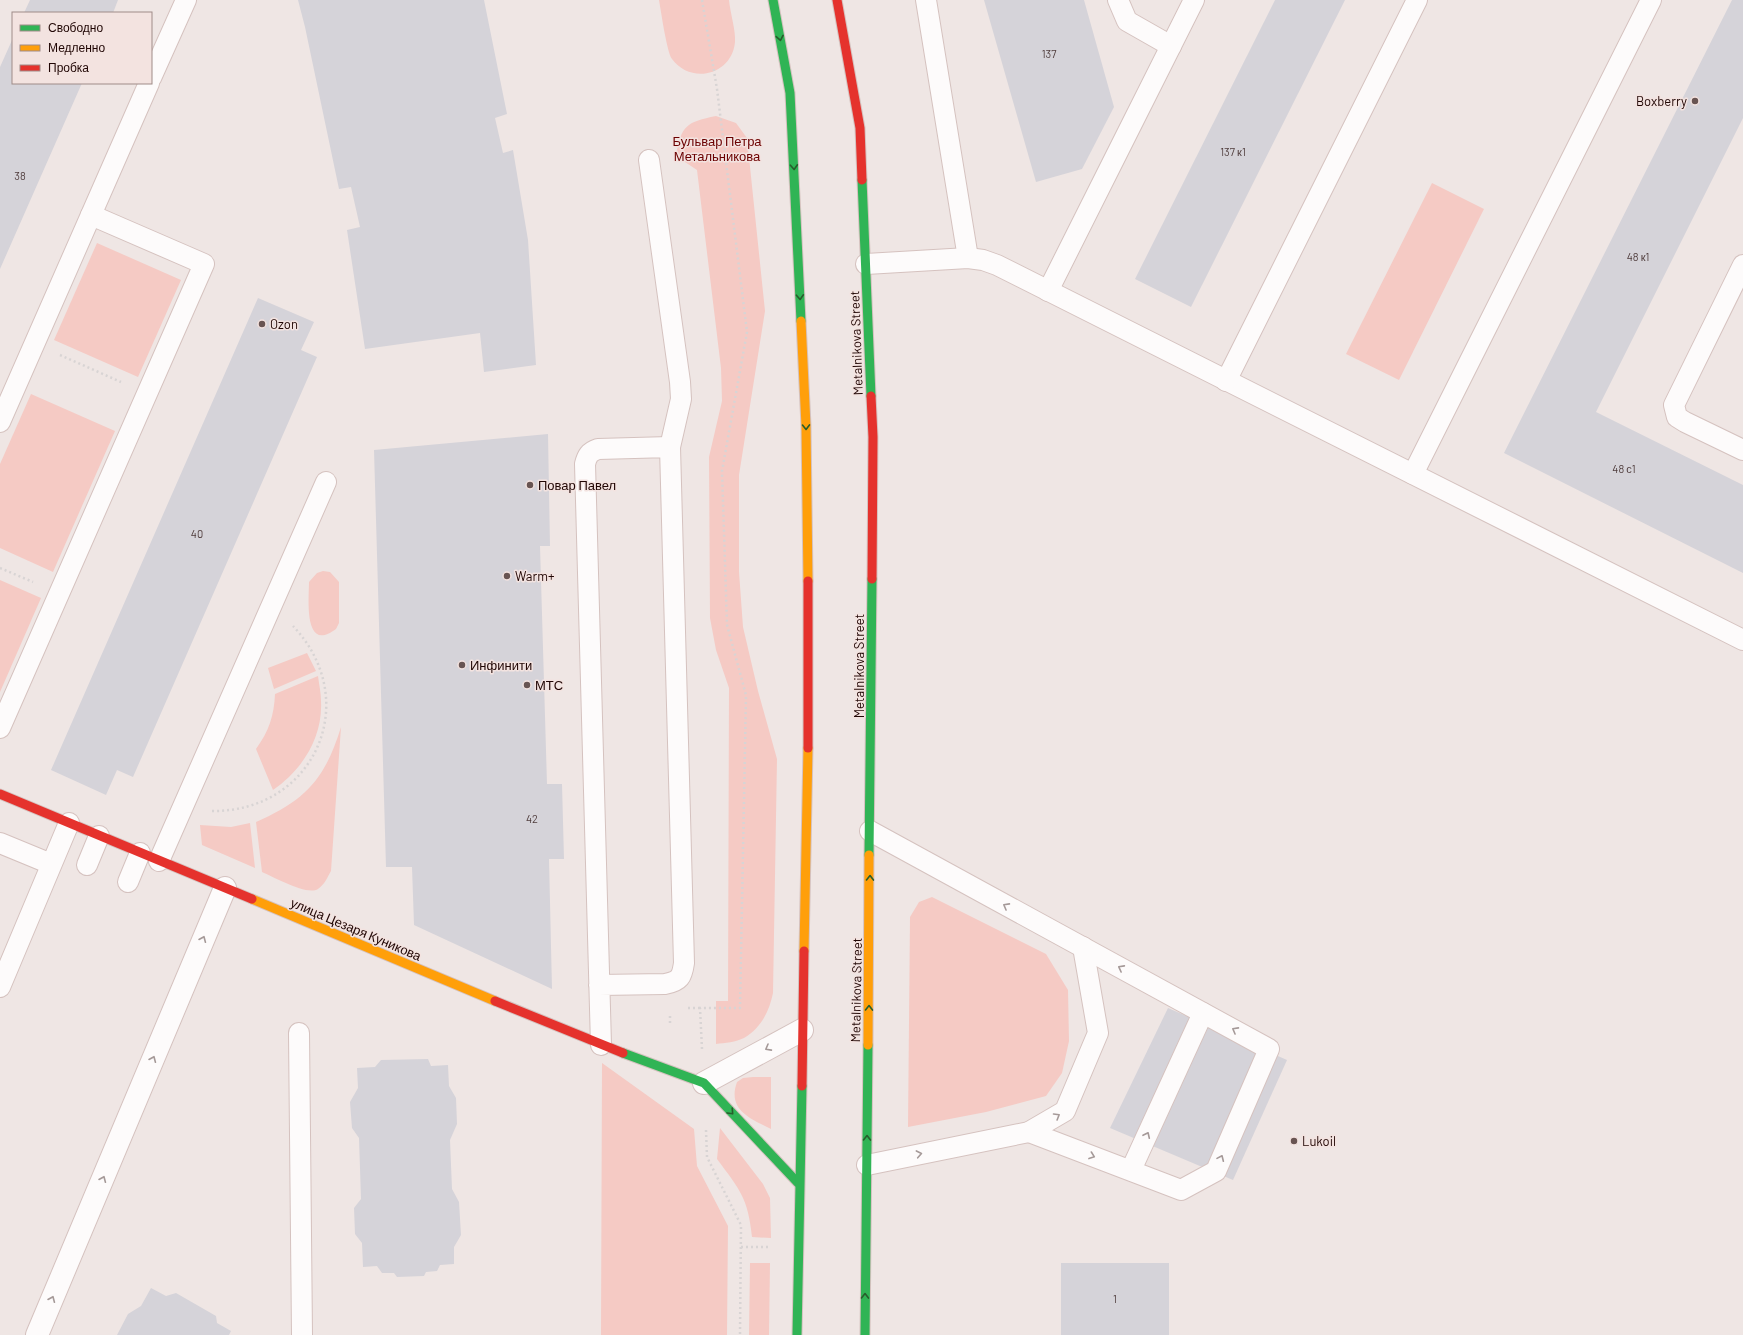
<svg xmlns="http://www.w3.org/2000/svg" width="1743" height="1335" viewBox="0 0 1743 1335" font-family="Barlow,sans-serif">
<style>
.green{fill:#f5cac4}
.building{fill:#d5d3d9}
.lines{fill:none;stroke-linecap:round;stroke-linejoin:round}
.lane-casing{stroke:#d5c2bf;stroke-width:22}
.street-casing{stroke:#d5c2bf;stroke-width:24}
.fast-casing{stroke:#d5c2bf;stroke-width:11}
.slow-casing{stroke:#d5c2bf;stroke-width:11}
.jam-casing{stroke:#d5c2bf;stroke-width:11}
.path{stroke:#d8d4d4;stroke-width:2.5;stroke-dasharray:2 3;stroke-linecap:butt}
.lane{stroke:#fdfbfb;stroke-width:20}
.street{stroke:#fdfbfb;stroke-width:22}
.fast{stroke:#30b455;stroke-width:9}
.slow{stroke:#ff9f0a;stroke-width:9}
.jam{stroke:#e5322d;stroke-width:9}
.oneway{stroke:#285d2c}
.oneway2{stroke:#a59998}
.poi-dot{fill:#685452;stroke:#f3e3e0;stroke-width:1.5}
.labels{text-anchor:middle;stroke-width:3;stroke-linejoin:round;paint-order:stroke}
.number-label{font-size:11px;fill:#4f3c3c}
.poi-label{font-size:13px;fill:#200604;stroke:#f3e3e0;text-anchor:start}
.park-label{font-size:13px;fill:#6b0001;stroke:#f3e3e0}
.street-label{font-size:13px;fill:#200604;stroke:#f3e3e0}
</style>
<rect width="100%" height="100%" fill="#efe6e4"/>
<g class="green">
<path d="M659,0H729C730,12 736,31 735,42C732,75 691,85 672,59C667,53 661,11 659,0Z"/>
<path d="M716,116L736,123L747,138L765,311L739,475V572L743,627L758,691L777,759L773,993C769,1012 761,1028 744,1038C736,1042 725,1043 716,1044V1001H728L729,688L716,650L710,618L709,457L722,401L721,368L697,170L676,156C681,125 687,122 716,116Z"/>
<polygon points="1432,183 1484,209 1399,380 1346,354"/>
<polygon points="97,243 181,280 138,377 54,340"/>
<polygon points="31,394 115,431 53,572 0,548 0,464"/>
<path d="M323,571L330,572L339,582V623L336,629C303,654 309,598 309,582L317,573Z"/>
<polygon points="0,580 41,598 0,692"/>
<polygon points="307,653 316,671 274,689 268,668"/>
<path d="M318,676C319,684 321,693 321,701C323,738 302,770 273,790L256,749C269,731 274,716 275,694Z"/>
<path d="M341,727L331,871C327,878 325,884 318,889C307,896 274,877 262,872L256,822C306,800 325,779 341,727Z"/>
<polygon points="250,823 255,868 202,845 200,825 231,827"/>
<polygon points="932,897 1046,954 1068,990 1069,1041 1062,1073 1046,1096 986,1112 908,1127 910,917 919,902"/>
<polygon points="602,1063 694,1129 697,1166 728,1226 727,1335 601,1335"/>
<path d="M753,1077H771V1129C750,1118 727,1110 737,1082L743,1078Z"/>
<path d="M720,1128L763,1184L770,1198L771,1238L752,1237C748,1198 740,1190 717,1159Z"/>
<polygon points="750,1263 770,1263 769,1335 749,1335"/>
</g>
<g class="building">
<polygon points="30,0 118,0 113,13 24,13"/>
<polygon points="298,0 484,0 507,114 495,118 503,153 513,150 528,240 536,365 484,372 480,333 365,349 347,230 360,227 351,187 339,189 305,27"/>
<polygon points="984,0 1084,0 1114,107 1082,169 1036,182"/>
<polygon points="1275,0 1345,0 1191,307 1135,279"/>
<polygon points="1732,0 1743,0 1743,118 1596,412 1743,485 1743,573 1504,453"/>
<polygon points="13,38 13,83 82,83 0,269 0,67"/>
<polygon points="258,298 314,322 301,350 317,357 133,777 117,770 106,795 51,770"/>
<polygon points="548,434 550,546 540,546 547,784 562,784 564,859 549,859 552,989 414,925 412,867 386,867 374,450"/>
<polygon points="1168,1008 1287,1060 1233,1180 1110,1128"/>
<polygon points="428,1059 431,1066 448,1065 449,1086 456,1098 457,1124 450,1140 452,1189 459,1202 461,1235 454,1247 454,1264 440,1265 437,1271 426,1272 424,1276 397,1277 394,1273 382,1273 377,1266 363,1267 362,1243 355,1234 354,1208 361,1199 359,1138 352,1128 350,1102 358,1088 357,1068 375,1067 381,1060"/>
<rect x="1061" y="1263" width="108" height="72"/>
<polygon points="151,1288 166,1296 176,1293 216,1316 217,1323 231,1331 229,1335 117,1335 128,1314 141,1306"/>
</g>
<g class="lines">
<defs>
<g id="lane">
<polyline points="926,0 968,258"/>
<polyline points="1118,0 1127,21 1171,46"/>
<polyline points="151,78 186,0"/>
<polyline points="649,160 680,382 681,399 670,447"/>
<polyline points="866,264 968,258 983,260 997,265 1743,640"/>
<polyline points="1743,265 1674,405 1677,417 1685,422 1743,450"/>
<polyline points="1048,291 1194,0"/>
<polyline points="1226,381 1417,0"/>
<polyline points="0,422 149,83"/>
<polyline points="1413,474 1651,0"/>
<polyline points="0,728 204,264 91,215"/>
<polyline points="870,831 1269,1049 1216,1171 1181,1190 1029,1132"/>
<polyline points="0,843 51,864"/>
<polyline points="159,861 326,482"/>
<polyline points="87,865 99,836"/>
<polyline points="128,882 140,853"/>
<path d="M599,985L665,984C680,981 682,977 684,963L670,447L598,449C589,452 587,456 585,464L601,1045"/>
<polyline points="0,987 69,823"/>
<polyline points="299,1033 302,1335"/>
<polyline points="867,1165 1029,1132 1065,1111 1098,1033 1083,947"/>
<polyline points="1131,1170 1203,1013"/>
</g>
<g id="street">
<polyline points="704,1083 802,1030"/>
<polyline points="37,1335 225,888"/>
</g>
<g id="fast">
<polyline points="773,0 790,93 801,321"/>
<polyline points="862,180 871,396"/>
<polyline points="869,855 872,579"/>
<polyline points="623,1053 704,1083 798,1183"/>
<polyline points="797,1335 802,1086"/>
<polyline points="865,1335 868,1045"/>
</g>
<g id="slow">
<polyline points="801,321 806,426 808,581"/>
<polyline points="252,899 495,1001"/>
<polyline points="804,951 808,748"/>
<polyline points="868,1045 869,855"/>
</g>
<g id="jam">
<polyline points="837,0 860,128 862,180"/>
<polyline points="871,396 873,437 872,579"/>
<polyline points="808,581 808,748"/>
<polyline points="0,794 252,899"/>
<polyline points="495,1001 623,1053"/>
<polyline points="802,1086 804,951"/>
</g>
</defs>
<use href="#lane" class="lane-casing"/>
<use href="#street" class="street-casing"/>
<use href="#fast" class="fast-casing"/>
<use href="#slow" class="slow-casing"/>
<use href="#jam" class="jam-casing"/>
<g class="path">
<polyline points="60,355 121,382"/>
<polyline points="0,568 33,582"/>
<path d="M212,811C314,812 364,701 293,626"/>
<polyline points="688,1008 700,1008"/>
<polyline points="670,1023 670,1013"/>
<polyline points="702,1049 700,1008 740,1008 746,695 727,625 722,471 747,332 717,89 702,0"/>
<polyline points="706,1130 707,1157 741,1225 740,1335"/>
<polyline points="741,1247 769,1247"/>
</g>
<use href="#lane" class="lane"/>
<use href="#street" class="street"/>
<use href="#fast" class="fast"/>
<use href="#slow" class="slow"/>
<use href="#jam" class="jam"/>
</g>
<defs><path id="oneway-chevron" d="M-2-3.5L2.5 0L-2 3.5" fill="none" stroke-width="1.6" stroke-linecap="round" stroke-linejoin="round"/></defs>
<g class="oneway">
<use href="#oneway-chevron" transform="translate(780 38) rotate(79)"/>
<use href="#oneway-chevron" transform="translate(794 167) rotate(87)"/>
<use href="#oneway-chevron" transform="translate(800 297) rotate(87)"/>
<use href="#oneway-chevron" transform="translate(806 427) rotate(89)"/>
<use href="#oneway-chevron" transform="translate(870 878) rotate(-89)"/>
<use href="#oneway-chevron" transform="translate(869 1008) rotate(-89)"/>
<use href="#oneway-chevron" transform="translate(731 1112) rotate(47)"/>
<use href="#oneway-chevron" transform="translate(867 1138) rotate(-89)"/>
<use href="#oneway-chevron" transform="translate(865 1296) rotate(-89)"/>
</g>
<g class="oneway2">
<use href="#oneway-chevron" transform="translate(1006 906) rotate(-151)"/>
<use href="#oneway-chevron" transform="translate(203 939) rotate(-67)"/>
<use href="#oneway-chevron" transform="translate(1121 968) rotate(-152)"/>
<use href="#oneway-chevron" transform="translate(1235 1030) rotate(-151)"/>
<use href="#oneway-chevron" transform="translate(768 1048) rotate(151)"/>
<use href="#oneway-chevron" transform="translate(153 1059) rotate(-67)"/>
<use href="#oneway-chevron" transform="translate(1057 1116) rotate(-31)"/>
<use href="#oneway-chevron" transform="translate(1147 1135) rotate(-65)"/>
<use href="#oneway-chevron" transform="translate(919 1154) rotate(-11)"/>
<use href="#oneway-chevron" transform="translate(1092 1156) rotate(20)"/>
<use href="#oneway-chevron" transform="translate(1221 1158) rotate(-66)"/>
<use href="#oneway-chevron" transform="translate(103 1179) rotate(-67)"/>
<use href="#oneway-chevron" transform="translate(52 1299) rotate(-67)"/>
</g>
<g class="poi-dot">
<circle cx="1695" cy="101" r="4"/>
<circle cx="262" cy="324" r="4"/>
<circle cx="530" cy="485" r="4"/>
<circle cx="507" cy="576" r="4"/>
<circle cx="462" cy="665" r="4"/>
<circle cx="527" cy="685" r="4"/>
<circle cx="1294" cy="1141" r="4"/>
</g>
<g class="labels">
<g class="number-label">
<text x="1049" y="58">137</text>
<text x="1233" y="156">137 к1</text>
<text x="20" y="180">38</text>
<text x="1638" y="261">48 к1</text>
<text x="1624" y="473">48 с1</text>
<text x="197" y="538">40</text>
<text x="532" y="823">42</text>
<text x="1115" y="1303">1</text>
</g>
<g class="poi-label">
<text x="1687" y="106" text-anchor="end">Boxberry</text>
<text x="270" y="329">Ozon</text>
<text x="538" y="490">Повар Павел</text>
<text x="515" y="581">Warm+</text>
<text x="470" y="670">Инфинити</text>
<text x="535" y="690">МТС</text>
<text x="1302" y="1146">Lukoil</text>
</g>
<g class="park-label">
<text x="717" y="146">Бульвар Петра<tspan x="717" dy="15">Метальникова</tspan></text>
</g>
<g class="street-label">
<text transform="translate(856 343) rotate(-92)" y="5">Metalnikova Street</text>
<text transform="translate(859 666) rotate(-90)" y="5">Metalnikova Street</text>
<text transform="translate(356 929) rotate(23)" y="5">улица Цезаря Куникова</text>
<text transform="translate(856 990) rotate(-89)" y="5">Metalnikova Street</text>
</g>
</g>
<rect x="12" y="12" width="140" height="72" fill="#f3e3e0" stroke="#9f8b88"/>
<rect x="20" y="25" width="20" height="6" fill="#30b455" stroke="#9f8b88"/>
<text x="48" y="32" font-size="12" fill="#200604">Свободно</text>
<rect x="20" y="45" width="20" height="6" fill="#ff9f0a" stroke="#9f8b88"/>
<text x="48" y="52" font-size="12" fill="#200604">Медленно</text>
<rect x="20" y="65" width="20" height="6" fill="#e5322d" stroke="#9f8b88"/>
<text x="48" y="72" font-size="12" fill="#200604">Пробка</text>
</svg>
